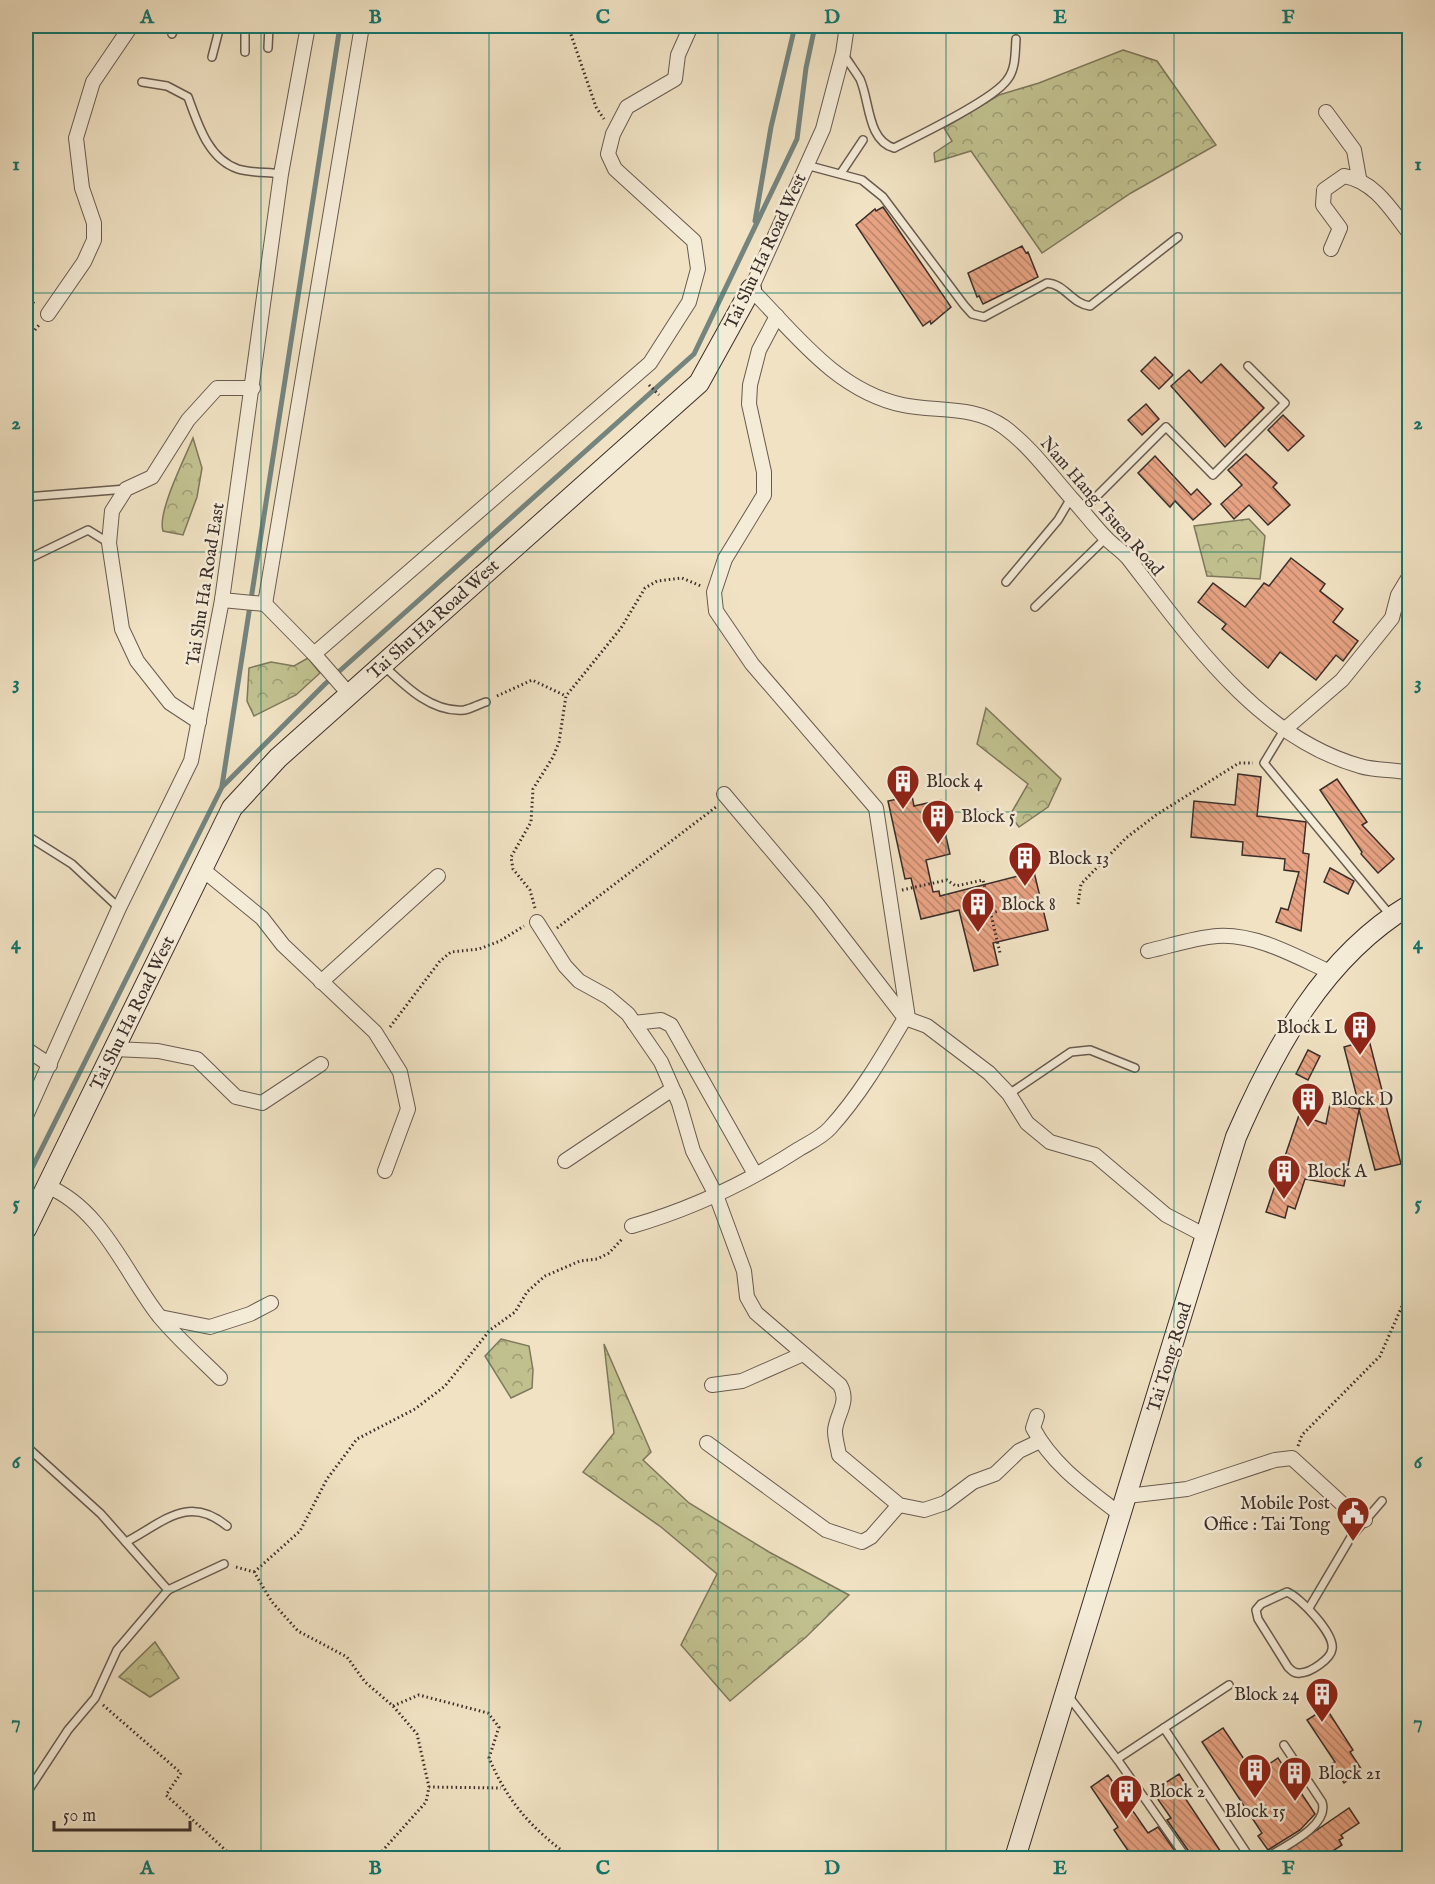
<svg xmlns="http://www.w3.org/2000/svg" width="1435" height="1884" viewBox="0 0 1435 1884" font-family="'IM FELL English',serif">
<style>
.forest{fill:url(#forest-crowns);stroke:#7e785c;stroke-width:1.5}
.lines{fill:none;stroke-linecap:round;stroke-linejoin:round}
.stream{stroke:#74847f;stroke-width:5}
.building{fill:url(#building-back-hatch);stroke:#3b2e2a;stroke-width:1.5}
.lane-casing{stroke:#685b50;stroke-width:10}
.street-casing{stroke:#685b50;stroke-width:16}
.secondary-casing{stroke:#3b2e2a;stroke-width:22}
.path{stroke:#3b2e2a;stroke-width:3;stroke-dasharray:1.5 3;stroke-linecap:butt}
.lane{stroke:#f5ecd8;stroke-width:7}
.street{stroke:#f5ecd8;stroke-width:14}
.secondary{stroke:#f5ecd8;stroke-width:20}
.grid{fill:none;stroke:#0f766e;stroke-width:1.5;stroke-opacity:0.55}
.labels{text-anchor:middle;stroke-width:5;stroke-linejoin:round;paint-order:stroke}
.street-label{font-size:18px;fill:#3b2e2a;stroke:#f5ecd8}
.poi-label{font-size:18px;fill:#3b2e2a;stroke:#f5ecd8;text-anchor:start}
.neatline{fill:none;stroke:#0f766e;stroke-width:2}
.grid-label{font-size:20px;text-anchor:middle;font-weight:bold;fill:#0f766e}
</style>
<defs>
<pattern id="forest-crowns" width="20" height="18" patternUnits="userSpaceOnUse" patternTransform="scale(1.5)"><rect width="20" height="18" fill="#c1c18f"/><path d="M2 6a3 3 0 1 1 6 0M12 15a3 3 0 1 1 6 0" fill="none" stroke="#9e9d75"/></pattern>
<pattern id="building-back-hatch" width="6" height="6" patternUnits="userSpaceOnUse" patternTransform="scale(1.5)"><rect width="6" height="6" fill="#e7a383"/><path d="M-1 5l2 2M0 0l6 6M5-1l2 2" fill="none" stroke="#bc856b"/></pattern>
</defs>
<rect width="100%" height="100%" fill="#f0e2c3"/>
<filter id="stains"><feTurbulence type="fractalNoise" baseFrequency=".00333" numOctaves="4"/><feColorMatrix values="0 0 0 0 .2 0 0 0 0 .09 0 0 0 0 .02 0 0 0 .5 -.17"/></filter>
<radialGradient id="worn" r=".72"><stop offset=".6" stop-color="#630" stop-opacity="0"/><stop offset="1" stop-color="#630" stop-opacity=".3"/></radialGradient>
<g class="forest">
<polygon points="1123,50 1157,61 1216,145 1131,193 1042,253 971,151 935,162 934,153 952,141 944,128 999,95 1039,83"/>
<path d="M193,438L202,468L197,497L183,535L163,531C157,512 185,458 193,438Z"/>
<polygon points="1249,519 1265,536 1260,579 1207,576 1194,526"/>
<polygon points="308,658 320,673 296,695 254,716 247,701 249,668 271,662 294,666"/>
<polygon points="986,708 1061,779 1048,807 1019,827 1010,815 1028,784 977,744"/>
<polygon points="501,1339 529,1346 533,1370 532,1388 511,1398 485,1356"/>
<polygon points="604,1344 651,1452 643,1460 689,1503 769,1552 849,1595 806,1637 730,1701 681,1645 717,1574 661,1527 583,1472 614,1433"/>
<polygon points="155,1642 179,1678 150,1697 119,1677"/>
</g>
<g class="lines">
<g class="stream">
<polyline points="755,221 771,127 795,26"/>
<polyline points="222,786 340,26"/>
<polyline points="26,1180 222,787 325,684 694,354 797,139 806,68 815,26"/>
</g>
</g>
<g class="building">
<polygon points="883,207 951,307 931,324 930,321 923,326 856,225 875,209 876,211"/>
<polygon points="1022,246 1026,253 1028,252 1038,277 983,304 979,296 977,297 968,273"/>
<polygon points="1155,357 1173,375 1159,389 1141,371"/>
<polygon points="1221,364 1264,408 1225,447 1171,386 1189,370 1201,383"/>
<polygon points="1146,404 1159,419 1142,435 1128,420"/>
<polygon points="1283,415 1304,436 1288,451 1268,430"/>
<polygon points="1246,454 1277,483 1273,487 1290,505 1268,525 1249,505 1234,519 1221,504 1242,485 1228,470"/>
<polygon points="1155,456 1191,495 1197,489 1211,504 1193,520 1175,501 1170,507 1138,473"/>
<polygon points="1291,558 1325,584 1320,591 1343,609 1333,622 1358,641 1343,661 1336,655 1316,680 1280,652 1268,668 1222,629 1226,624 1198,602 1213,583 1245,607 1264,583 1269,586"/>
<polygon points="1238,774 1261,777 1257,816 1306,822 1303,853 1309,854 1301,931 1276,922 1281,908 1288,910 1299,872 1284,870 1285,859 1242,855 1243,842 1191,837 1194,801 1235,805"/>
<polygon points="1337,779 1367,822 1362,825 1394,859 1378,873 1361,854 1362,852 1320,790"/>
<polygon points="912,796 914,806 941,800 946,823 943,824 950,854 926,860 933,892 939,891 940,896 1034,872 1048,930 993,943 998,965 974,971 959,910 921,919 911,878 905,879 888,801"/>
<polygon points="1330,868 1354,881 1348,894 1324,882"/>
<polygon points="1369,1040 1401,1164 1375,1170 1359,1110 1344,1186 1305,1179 1295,1209 1288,1206 1285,1218 1266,1212 1299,1115 1326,1124 1330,1104 1360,1109 1344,1047"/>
<polygon points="1308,1050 1320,1056 1308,1080 1296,1074"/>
<polygon points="1326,1708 1353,1750 1350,1752 1362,1770 1344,1783 1331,1764 1335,1762 1307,1720"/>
<polygon points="1223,1728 1254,1774 1278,1758 1315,1814 1300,1830 1268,1850 1258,1836 1262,1833 1202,1742"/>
<polygon points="1179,1774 1188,1788 1181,1792 1225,1858 1190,1858 1190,1853 1167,1820 1171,1818 1157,1798 1164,1793 1159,1787"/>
<polygon points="1108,1775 1148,1833 1158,1827 1180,1858 1133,1858 1114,1830 1118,1827 1091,1787"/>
<polygon points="1349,1808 1359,1823 1341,1835 1343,1838 1339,1840 1342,1845 1322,1858 1276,1858"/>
</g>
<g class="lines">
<defs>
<g id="lane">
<polyline points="245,26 245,52"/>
<polyline points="172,34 175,26"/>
<polyline points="268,48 269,26"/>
<path d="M844,55C849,63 855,71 860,79C870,101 867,140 894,148C918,136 993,100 1007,80C1016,69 1015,53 1016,39"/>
<polyline points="212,57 220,26"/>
<path d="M142,82L167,86L188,97C198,124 208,159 238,169C251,173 268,172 281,174"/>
<path d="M806,165L862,180L883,197L964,305L972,314L984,317L1047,283C1065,284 1072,304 1090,306L1178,237"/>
<polyline points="841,173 863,140"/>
<polyline points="26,497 126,489"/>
<polyline points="1083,510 1166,427 1213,475 1285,403 1248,366"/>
<polyline points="26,560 88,530 109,543"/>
<polyline points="1006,582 1058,520 1071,498"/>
<polyline points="1035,607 1106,538"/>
<path d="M384,666C405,686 432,713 464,710C471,709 479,704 486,702"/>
<polyline points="1284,730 1264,763 1391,916"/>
<polyline points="26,835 72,864 119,908"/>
<polyline points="1009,1094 1071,1052 1090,1050 1135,1068"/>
<polyline points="26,1446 101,1514 168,1590 117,1650 95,1698 68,1730 26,1794"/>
<path d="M126,1542C164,1522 188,1494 227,1526"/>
<polyline points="168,1590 224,1564"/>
<path d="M1287,1592C1300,1597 1335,1634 1332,1649C1331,1659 1310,1673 1300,1673C1294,1674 1291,1670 1288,1667L1258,1619L1256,1610L1261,1604Z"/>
<polyline points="1309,1608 1351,1537 1382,1501"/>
<polyline points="1069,1697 1117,1759 1229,1685"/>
<polyline points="1164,1728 1250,1858"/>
<polyline points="1117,1759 1185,1856"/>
<path d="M1266,1858C1283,1847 1330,1826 1322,1802L1284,1745"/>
</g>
<g id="street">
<path d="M847,26L843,53L823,129L751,289C796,335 837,391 903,405C937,412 974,405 1004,427C1031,447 1050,474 1072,499C1084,512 1095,527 1108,540C1114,546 1122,551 1128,558C1190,638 1257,737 1360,766C1376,771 1394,769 1410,773"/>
<polyline points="1326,112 1354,150 1359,178"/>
<path d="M1331,249L1340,228L1323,205L1324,190L1344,176C1375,181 1392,211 1410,234"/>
<polyline points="48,314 84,262 94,240 94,223 82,188 76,138 93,82 131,26"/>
<polyline points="777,316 759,350 750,385 749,404 764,472 764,495 725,559 714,592 716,611 752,664 876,808 908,1018"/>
<polyline points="222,600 265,604 314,654 349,694"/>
<polyline points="265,604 362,26"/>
<polyline points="314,654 650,363 689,302 698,269 694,241 615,169 608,154 613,134 627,107 675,79 678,55 691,26"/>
<polyline points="199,722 170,703 137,661 122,629 109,543 112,511 126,489 152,477 188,420 217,388 253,388"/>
<polyline points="1284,730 1342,680 1392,618 1398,595 1410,575"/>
<polyline points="724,794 817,904 905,1018 927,1026 989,1073 1009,1094 1027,1123 1050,1142 1095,1155 1166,1215 1206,1236"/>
<polyline points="202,869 262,918 283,945 375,1032 400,1072 408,1109 385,1171"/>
<path d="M537,922L565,966L579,981L608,997L628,1014L661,1062L679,1103L693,1151L716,1195L744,1271L747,1297L756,1313L840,1385C850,1403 836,1414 835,1431C835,1439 838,1448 839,1455L899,1505L924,1510L945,1503L973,1482L995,1474L1019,1451L1040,1441"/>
<path d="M1148,951C1170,946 1193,938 1217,936C1256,933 1297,957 1332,973"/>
<polyline points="321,982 438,876"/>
<polyline points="634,1023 661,1020 671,1025 755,1174"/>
<polyline points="26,1049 50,1065"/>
<polyline points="114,1049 158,1051 197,1059 236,1097 262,1103 321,1064"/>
<polyline points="26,1116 119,908 191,761 222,600 281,174 308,26"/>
<polyline points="565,1161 668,1092 675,1093"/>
<path d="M47,1186C102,1209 124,1271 159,1316C177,1338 200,1358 220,1378"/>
<path d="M632,1226C691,1209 748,1182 799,1149C809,1143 822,1137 830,1128C860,1095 882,1057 905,1018"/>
<polyline points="160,1317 210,1327 250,1314 271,1303"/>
<polyline points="712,1385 742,1381 803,1354"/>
<path d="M1037,1416L1033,1428C1053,1466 1089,1490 1121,1515"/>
<polyline points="707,1443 826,1530 862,1542 871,1537 899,1505"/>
<polyline points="1127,1496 1187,1489 1275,1460 1292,1458 1350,1511 1365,1520"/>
</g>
<g id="secondary">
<polyline points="26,1229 232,808 278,758 699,383 751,289"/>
<path d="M1015,1858L1236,1137C1275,1048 1323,957 1410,905"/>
</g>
</defs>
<use href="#lane" class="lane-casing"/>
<use href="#street" class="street-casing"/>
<use href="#secondary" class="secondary-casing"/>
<g class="path">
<polyline points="568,26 596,107 604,119"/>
<polyline points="26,297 36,305"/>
<polyline points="26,364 30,336 39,325"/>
<polyline points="649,385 659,395"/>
<polyline points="497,696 532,680 566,696"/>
<polyline points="902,890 947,880 956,886 983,880 1000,953"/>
<polyline points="1078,904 1081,884 1126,838 1156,815 1239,763 1253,763"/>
<polyline points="535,908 530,890 513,869 511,857 531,822 533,789 553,757 559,742 566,696 621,628 645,588 657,581 682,578 701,586"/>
<polyline points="991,913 1041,901"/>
<polyline points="557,928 716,807"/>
<polyline points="390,1027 440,961 451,952 479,949 500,941 524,926"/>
<polyline points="1298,1446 1302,1435 1380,1356 1410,1288"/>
<polyline points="236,1567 254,1572 272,1602 298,1631 347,1657 365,1682 393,1706 417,1734 429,1787"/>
<polyline points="254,1572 300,1531 327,1479 357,1439 415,1409 445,1386 490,1330 515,1312 527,1292 545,1276 580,1261 597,1259 609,1253 623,1238"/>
<polyline points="103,1705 181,1773 166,1795 234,1858"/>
<path d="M393,1706L419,1695L488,1713L499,1727L489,1758C508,1803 533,1830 572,1858"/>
<polyline points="376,1858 426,1802 429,1787 501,1788"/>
</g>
<use href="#lane" class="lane"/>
<use href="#street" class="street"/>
<use href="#secondary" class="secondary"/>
</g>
<path class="grid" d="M261,26V1858M489,26V1858M718,26V1858M946,26V1858M1174,26V1858M26,293H1410M26,552H1410M26,812H1410M26,1072H1410M26,1332H1410M26,1591H1410"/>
<defs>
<symbol id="building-pin" viewBox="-11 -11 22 30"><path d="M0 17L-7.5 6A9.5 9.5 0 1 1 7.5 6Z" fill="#8f2418" stroke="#f5ecd8"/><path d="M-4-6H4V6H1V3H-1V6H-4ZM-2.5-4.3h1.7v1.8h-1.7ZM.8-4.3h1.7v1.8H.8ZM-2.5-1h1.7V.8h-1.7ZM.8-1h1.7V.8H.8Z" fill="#fff"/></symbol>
<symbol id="civic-pin" viewBox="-11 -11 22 30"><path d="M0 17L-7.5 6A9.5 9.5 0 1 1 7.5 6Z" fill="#8f2418" stroke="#f5ecd8"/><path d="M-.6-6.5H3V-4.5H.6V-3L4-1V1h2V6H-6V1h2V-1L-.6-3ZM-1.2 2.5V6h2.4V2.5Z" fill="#fff"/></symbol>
</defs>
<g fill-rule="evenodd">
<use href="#building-pin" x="884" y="762" width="38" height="52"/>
<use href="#building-pin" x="919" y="797" width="38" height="52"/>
<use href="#building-pin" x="1006" y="839" width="38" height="52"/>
<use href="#building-pin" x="959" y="885" width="38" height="52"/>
<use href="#building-pin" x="1341" y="1008" width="38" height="52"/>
<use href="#building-pin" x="1289" y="1080" width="38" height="52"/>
<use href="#building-pin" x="1265" y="1152" width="38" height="52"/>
<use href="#civic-pin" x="1334" y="1494" width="38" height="52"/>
<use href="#building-pin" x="1303" y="1675" width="38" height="52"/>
<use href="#building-pin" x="1236" y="1751" width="38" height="52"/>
<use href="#building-pin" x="1276" y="1754" width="38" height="52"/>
<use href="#building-pin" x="1107" y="1772" width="38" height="52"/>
</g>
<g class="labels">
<g class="street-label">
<text transform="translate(765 251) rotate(-65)" y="6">Tai Shu Ha Road West</text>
<text transform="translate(1102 506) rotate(49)" y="6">Nam Hang Tsuen Road</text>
<text transform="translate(205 584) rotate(-81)" y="6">Tai Shu Ha Road East</text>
<text transform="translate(433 619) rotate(-42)" y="6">Tai Shu Ha Road West</text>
<text transform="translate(132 1013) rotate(-64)" y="6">Tai Shu Ha Road West</text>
<text transform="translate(1169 1357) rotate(-73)" y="6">Tai Tong Road</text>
</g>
<g class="poi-label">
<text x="926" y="787">Block 4</text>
<text x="961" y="822">Block 5</text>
<text x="1048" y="864">Block 13</text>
<text x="1001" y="910">Block 8</text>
<text x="1337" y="1033" text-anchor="end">Block L</text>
<text x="1331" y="1105">Block D</text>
<text x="1307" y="1177">Block A</text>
<text x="1330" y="1509" text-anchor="end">Mobile Post<tspan x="1330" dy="21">Office : Tai Tong</tspan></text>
<text x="1299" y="1700" text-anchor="end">Block 24</text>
<text x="1318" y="1779">Block 21</text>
<text x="1149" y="1797">Block 2</text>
<text x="1255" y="1817" text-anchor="middle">Block 15</text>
</g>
</g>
<rect width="1435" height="1884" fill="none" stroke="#f0e2c3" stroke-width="66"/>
<path d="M54 1821v9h136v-9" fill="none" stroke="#3b2e2a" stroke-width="3"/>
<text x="63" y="1821" font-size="18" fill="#3b2e2a" stroke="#f5ecd8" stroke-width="4.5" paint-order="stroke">50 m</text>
<rect x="33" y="33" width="1369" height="1818" class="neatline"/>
<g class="grid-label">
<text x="147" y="23">A</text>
<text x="375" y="23">B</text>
<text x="603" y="23">C</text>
<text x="832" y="23">D</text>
<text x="1060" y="23">E</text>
<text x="1288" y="23">F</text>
<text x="16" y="170">1</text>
<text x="1418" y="170">1</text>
<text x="16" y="429">2</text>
<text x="1418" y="429">2</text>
<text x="16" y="689">3</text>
<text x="1418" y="689">3</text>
<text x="16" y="949">4</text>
<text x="1418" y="949">4</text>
<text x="16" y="1209">5</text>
<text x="1418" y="1209">5</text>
<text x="16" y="1468">6</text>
<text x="1418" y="1468">6</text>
<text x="16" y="1728">7</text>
<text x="1418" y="1728">7</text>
<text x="147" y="1874">A</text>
<text x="375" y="1874">B</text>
<text x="603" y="1874">C</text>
<text x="832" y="1874">D</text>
<text x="1060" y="1874">E</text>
<text x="1288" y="1874">F</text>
</g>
<rect width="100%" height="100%" filter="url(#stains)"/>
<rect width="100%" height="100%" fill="url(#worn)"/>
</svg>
